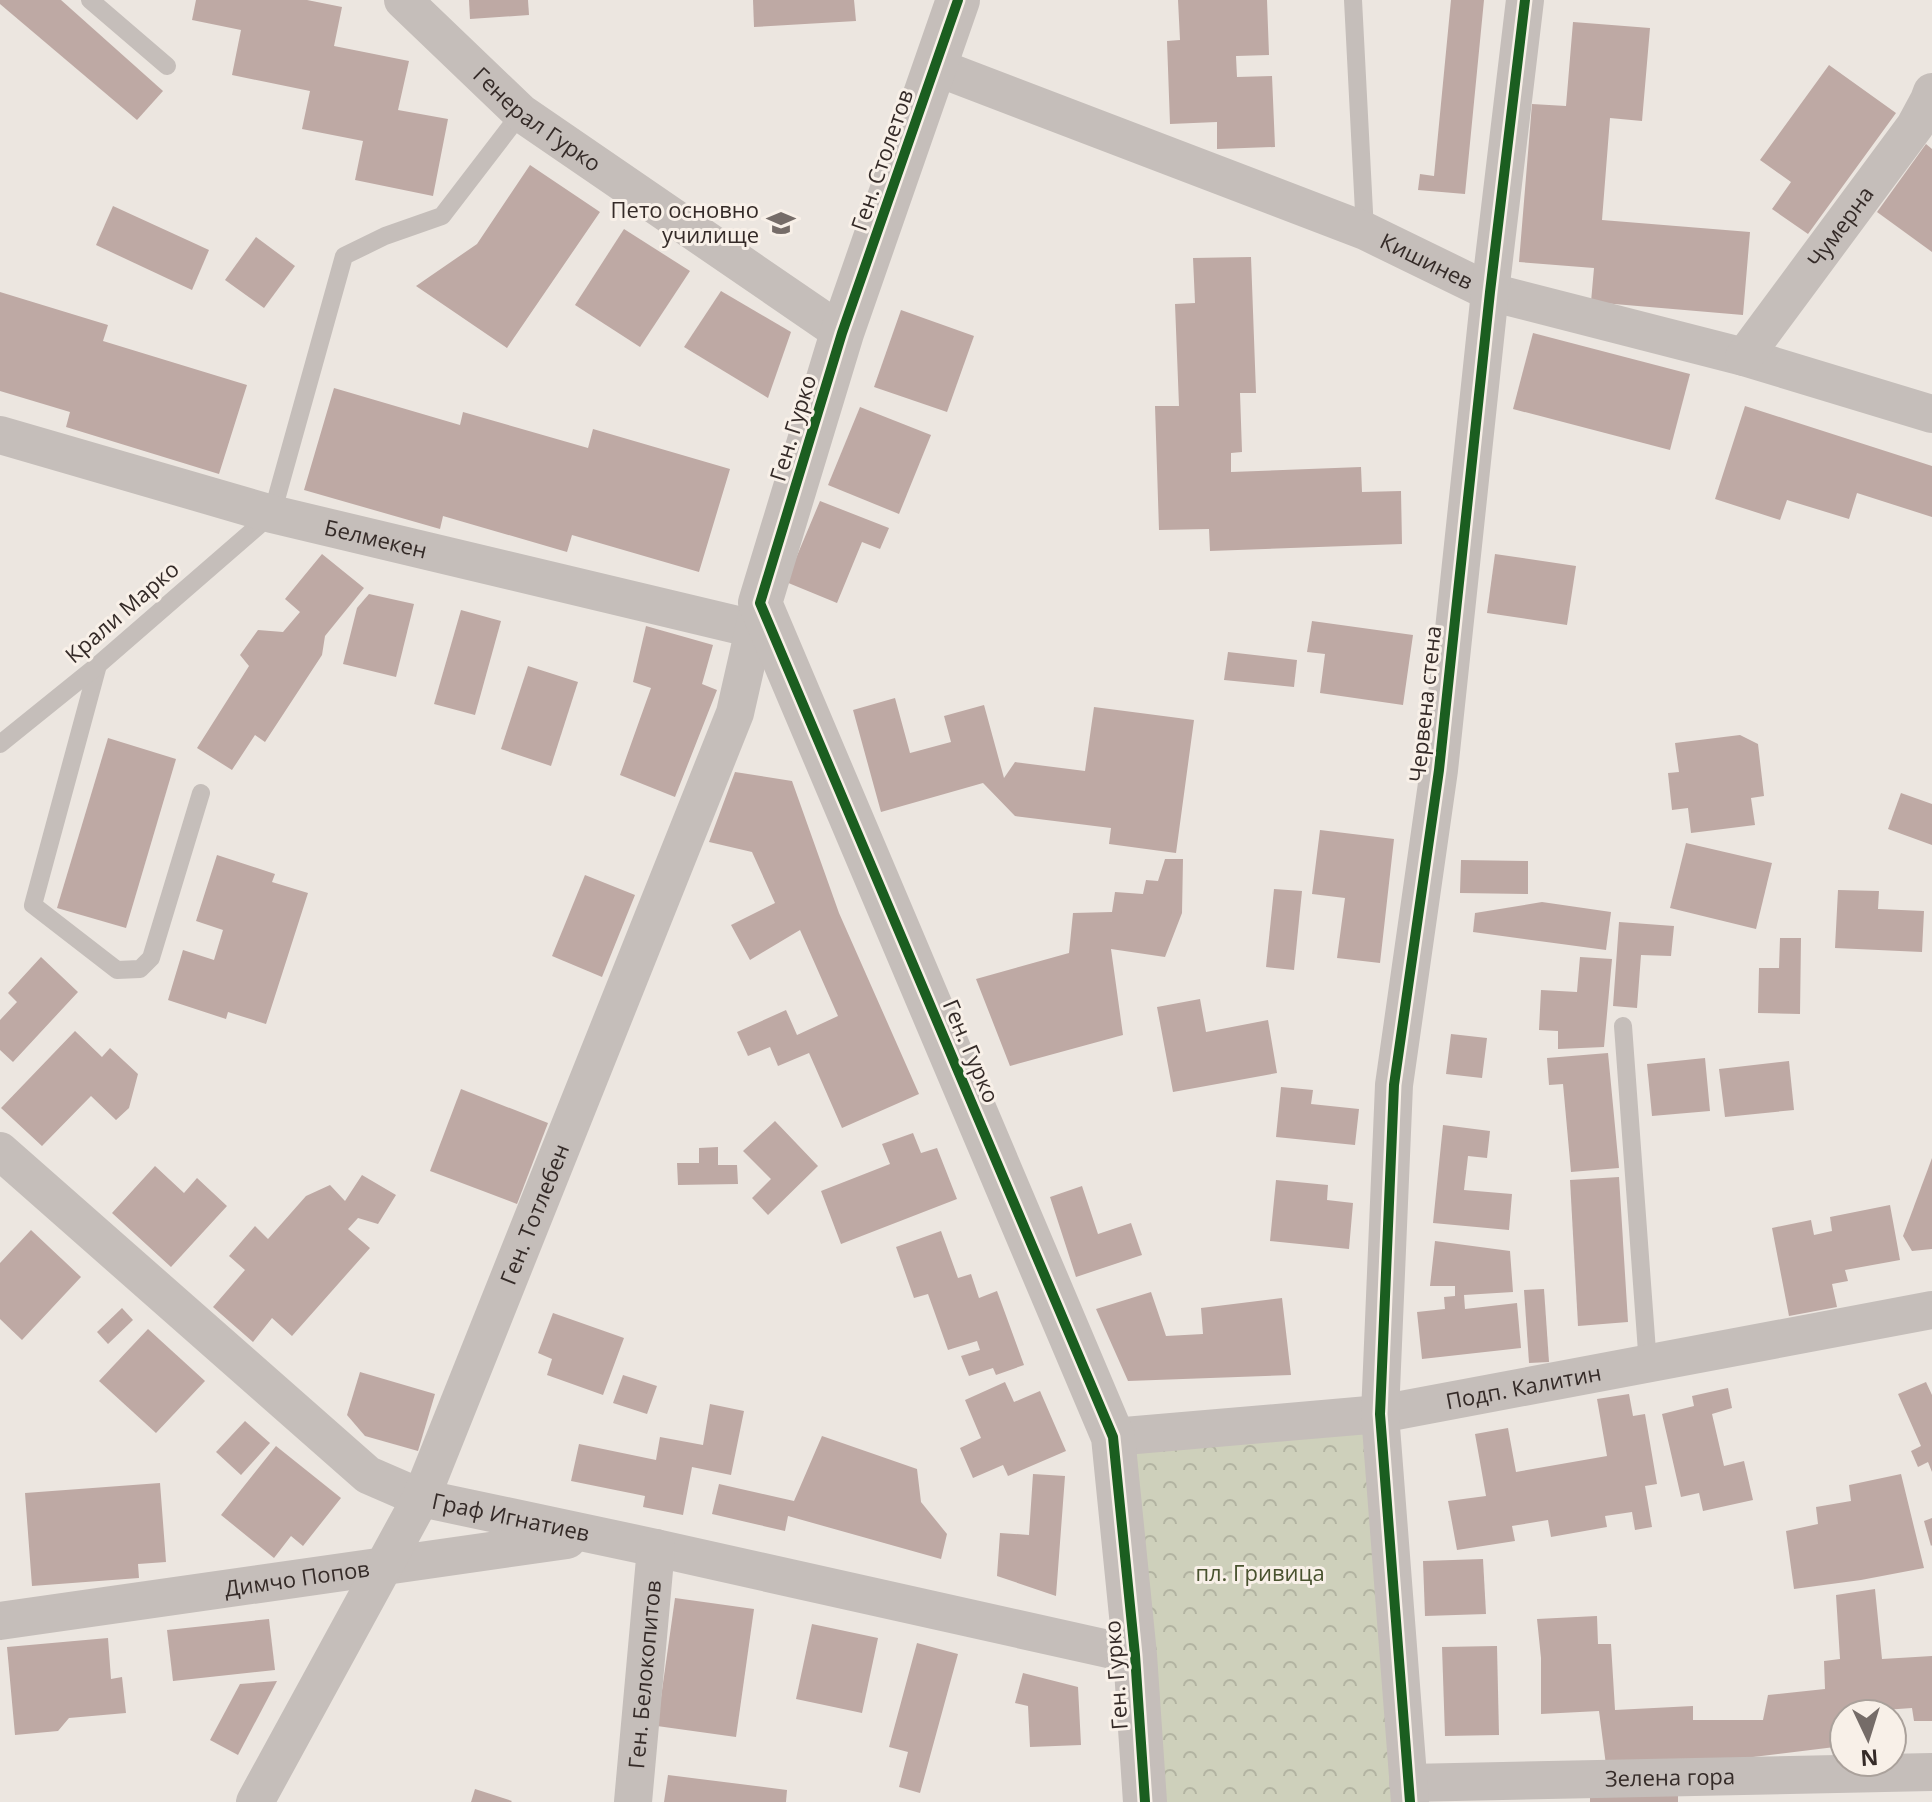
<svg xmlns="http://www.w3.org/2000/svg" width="1932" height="1802" viewBox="0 0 1932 1802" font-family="'Open Sans',sans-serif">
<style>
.forest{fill:url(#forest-crowns)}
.building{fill:#bea9a4}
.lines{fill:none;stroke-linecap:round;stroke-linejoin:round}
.service{stroke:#c5beba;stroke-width:18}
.minor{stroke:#c5beba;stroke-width:38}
.tertiary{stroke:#c5beba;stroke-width:44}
.cycleway-casing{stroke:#f8f0e8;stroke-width:15}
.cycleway{stroke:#1b5e20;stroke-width:10}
.labels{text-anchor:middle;stroke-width:6;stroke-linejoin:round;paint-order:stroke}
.street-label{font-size:22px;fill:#352b28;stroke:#f8f0e8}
.poi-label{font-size:22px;fill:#352b28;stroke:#f8f0e8;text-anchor:end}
.park-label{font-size:22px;fill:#48522e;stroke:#f8f0e8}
</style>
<defs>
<pattern id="forest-crowns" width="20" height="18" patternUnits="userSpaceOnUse" patternTransform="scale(2)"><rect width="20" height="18" fill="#ced0bb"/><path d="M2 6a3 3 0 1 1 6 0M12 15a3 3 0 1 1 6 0" fill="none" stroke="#b2b3a1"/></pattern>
</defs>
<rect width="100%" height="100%" fill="#ece6e0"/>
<polygon class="forest" points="1380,1414 1410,1802 1145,1802 1113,1437"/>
<g class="building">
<polygon points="0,0 61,0 163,91 137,120 0,4"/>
<polygon points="196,0 307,0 342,7 334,46 409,61 398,110 448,119 433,196 355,180 363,141 302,129 310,91 232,75 241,30 192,20"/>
<polygon points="469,0 528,0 529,15 470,19"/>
<polygon points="753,0 854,0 856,21 754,27"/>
<polygon points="1178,0 1267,0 1269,55 1236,56 1237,77 1272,76 1275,147 1217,149 1217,122 1170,124 1167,41 1180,40"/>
<polygon points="1451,0 1484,0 1465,194 1418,190 1420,174 1434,176"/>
<polygon points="1573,22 1650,28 1642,121 1610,118 1602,220 1750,232 1743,315 1591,302 1594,268 1519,262 1532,104 1566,106"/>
<polygon points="1829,65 1896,113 1808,234 1772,209 1791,182 1760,160"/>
<polygon points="1926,144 1932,149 1932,252 1877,212"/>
<polygon points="530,165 600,212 507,348 416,286 477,244"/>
<polygon points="113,206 209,250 192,290 96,245"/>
<polygon points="624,229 690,271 640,347 575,305"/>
<polygon points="256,237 295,266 264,308 225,280"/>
<polygon points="1251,257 1256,393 1240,393 1242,452 1231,453 1231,472 1361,467 1362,492 1401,491 1402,544 1210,551 1209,529 1159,530 1155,406 1179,406 1175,304 1195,303 1193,258"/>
<polygon points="721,291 791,332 768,398 684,347"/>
<polygon points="0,292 108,325 103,341 247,385 219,474 66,427 70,412 0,391"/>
<polygon points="901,310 974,336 947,412 874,387"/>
<polygon points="1533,333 1690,374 1670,450 1513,409"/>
<polygon points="334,388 460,425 463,412 588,448 593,429 730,469 699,572 572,535 567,552 443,516 440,529 304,490"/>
<polygon points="1745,406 1932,466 1932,517 1857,493 1849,519 1787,500 1780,520 1715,499"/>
<polygon points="860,407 931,435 899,514 828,485"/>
<polygon points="820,501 889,528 880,549 862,542 837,603 786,582"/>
<polygon points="322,554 364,588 325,636 322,655 265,742 255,735 232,770 197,748 249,666 240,655 258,630 283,632 300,612 285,599"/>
<polygon points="1495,554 1576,566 1567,625 1487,613"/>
<polygon points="369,594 414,604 396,677 343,664 357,608"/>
<polygon points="461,610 501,621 475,715 434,704"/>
<polygon points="1312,621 1413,635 1403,705 1320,693 1325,654 1307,652"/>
<polygon points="646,626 713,645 702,684 717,690 675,797 620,775 651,688 633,682"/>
<polygon points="1228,652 1297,660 1294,687 1224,680"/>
<polygon points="528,666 578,682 551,766 501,749"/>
<polygon points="895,698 910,753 951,742 944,716 984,705 1004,778 1015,762 1085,771 1094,707 1194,720 1176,853 1109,844 1111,828 1015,816 983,783 881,812 853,710"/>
<polygon points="1740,735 1758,744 1764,796 1751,798 1755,825 1691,833 1688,808 1672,810 1668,773 1679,772 1675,743"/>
<polygon points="108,738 176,759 126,928 57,908"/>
<polygon points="735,772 792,781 839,913 919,1094 842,1128 809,1053 778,1066 770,1047 748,1056 737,1032 786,1010 797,1035 838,1016 800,930 750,960 731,925 775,903 752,852 709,842"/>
<polygon points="1901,793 1932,804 1932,845 1888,829"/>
<polygon points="1320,830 1394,839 1380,963 1337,958 1345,898 1312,894"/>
<polygon points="1686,843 1772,863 1756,929 1670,908"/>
<polygon points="217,855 275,874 272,882 308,893 266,1024 228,1012 226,1019 168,1000 183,950 214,960 223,930 196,921"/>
<polygon points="1165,859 1183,859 1182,913 1165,957 1111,949 1123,1035 1010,1066 976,979 1069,953 1073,913 1112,912 1115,892 1143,894 1146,880 1158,881"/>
<polygon points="1461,860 1528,861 1528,894 1460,893"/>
<polygon points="585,875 635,895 602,977 552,956"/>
<polygon points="1274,889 1302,891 1294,970 1266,967"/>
<polygon points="1838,890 1879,891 1878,909 1924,911 1922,952 1835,948"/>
<polygon points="1542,902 1611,912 1606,950 1473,932 1475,913"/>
<polygon points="1619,922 1674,926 1671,956 1641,955 1637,1008 1613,1006"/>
<polygon points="1780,938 1801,938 1800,1014 1758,1013 1759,968 1779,968"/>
<polygon points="41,957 78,992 13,1062 0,1050 0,1020 17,1002 8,993"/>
<polygon points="1580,957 1612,959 1604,1047 1558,1049 1558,1031 1539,1030 1541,990 1577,992"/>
<polygon points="1200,999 1206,1032 1268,1020 1277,1073 1173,1092 1157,1007"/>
<polygon points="75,1031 102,1057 110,1048 138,1074 129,1108 116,1120 91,1096 42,1146 1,1108"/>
<polygon points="1451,1034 1487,1038 1482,1078 1446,1074"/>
<polygon points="1608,1053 1619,1168 1571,1172 1563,1084 1549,1085 1547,1058"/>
<polygon points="1705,1058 1710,1111 1652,1116 1647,1064"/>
<polygon points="1789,1061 1794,1110 1725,1117 1719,1069"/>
<polygon points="1281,1087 1313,1090 1311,1104 1359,1109 1355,1145 1276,1137"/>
<polygon points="461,1089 548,1123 517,1204 430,1171"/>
<polygon points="775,1121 818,1166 768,1215 752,1198 771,1179 743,1151"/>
<polygon points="1443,1125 1490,1131 1487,1158 1468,1156 1464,1190 1512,1194 1509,1230 1433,1223"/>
<polygon points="913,1133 921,1153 937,1148 957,1199 841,1244 821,1191 890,1164 882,1144"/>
<polygon points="718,1147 718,1165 737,1165 738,1184 678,1185 677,1163 699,1163 699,1148"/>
<polygon points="1932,1158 1932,1249 1912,1251 1903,1236"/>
<polygon points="155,1166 184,1193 197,1178 227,1206 171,1267 112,1213"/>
<polygon points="362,1175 396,1195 378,1224 358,1218 348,1229 370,1248 292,1336 272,1318 253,1342 213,1307 245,1270 229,1256 255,1226 268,1239 306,1196 330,1185 345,1201"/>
<polygon points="1619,1177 1628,1322 1578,1326 1570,1180"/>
<polygon points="1276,1180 1328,1185 1327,1200 1353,1203 1349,1249 1270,1241"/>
<polygon points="1082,1186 1098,1234 1131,1223 1142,1255 1076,1277 1050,1197"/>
<polygon points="1890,1205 1900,1260 1845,1270 1848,1281 1832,1284 1837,1307 1789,1316 1772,1228 1811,1220 1814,1235 1832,1231 1830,1217"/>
<polygon points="31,1230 81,1277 22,1340 0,1319 0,1263"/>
<polygon points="941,1231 958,1278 971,1274 979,1298 997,1291 1024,1365 996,1375 993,1368 969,1376 961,1356 980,1350 977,1341 948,1350 928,1294 914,1298 896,1247"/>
<polygon points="1435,1241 1510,1251 1513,1292 1464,1295 1465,1309 1517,1303 1521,1348 1422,1359 1417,1312 1445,1309 1444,1297 1455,1296 1455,1286 1430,1286"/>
<polygon points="1544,1289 1549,1362 1529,1363 1524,1290"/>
<polygon points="1151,1292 1166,1336 1203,1334 1201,1308 1282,1298 1291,1375 1128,1381 1096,1309"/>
<polygon points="122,1308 133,1320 108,1344 97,1332"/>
<polygon points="553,1313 624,1338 603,1395 547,1375 552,1359 538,1353"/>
<polygon points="148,1329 205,1381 156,1433 99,1381"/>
<polygon points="360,1372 435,1394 418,1451 365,1436 347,1415"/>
<polygon points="623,1375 657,1386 647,1414 613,1403"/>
<polygon points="1005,1382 1014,1402 1040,1391 1066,1451 1008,1476 1003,1465 973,1478 960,1448 981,1438 965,1400"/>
<polygon points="1926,1382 1932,1395 1932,1472 1928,1462 1918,1467 1911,1451 1921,1446 1898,1394"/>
<polygon points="1728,1388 1732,1408 1712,1414 1724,1466 1744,1461 1753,1500 1703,1511 1699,1493 1681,1497 1662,1414 1694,1406 1692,1396"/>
<polygon points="1629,1394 1633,1416 1645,1414 1657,1484 1645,1486 1652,1527 1635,1530 1632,1512 1605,1516 1607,1527 1551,1537 1548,1520 1512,1526 1515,1541 1457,1550 1448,1501 1486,1496 1475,1434 1508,1428 1516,1472 1607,1456 1597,1399"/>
<polygon points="710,1404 744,1411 731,1475 692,1467 683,1515 643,1507 645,1496 571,1481 579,1444 656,1460 660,1437 703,1445"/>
<polygon points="245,1421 270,1443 241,1475 216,1452"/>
<polygon points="822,1436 917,1469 921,1502 947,1534 941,1559 788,1516 785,1531 712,1514 719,1484 794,1501"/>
<polygon points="276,1446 341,1498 303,1546 291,1536 274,1558 221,1515"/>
<polygon points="1033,1474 1065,1476 1056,1596 997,1576 1000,1533 1029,1535"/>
<polygon points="1901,1474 1924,1568 1861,1580 1794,1589 1786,1531 1818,1524 1816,1507 1851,1501 1849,1485"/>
<polygon points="160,1483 166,1562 138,1564 139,1578 32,1586 25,1493"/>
<polygon points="1932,1518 1932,1545 1931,1546 1924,1521"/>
<polygon points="1483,1559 1486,1614 1425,1616 1423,1561"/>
<polygon points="1875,1589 1882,1659 1932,1656 1932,1721 1914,1721 1912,1708 1842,1713 1843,1746 1695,1764 1606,1765 1599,1711 1541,1714 1541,1658 1537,1619 1597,1616 1598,1644 1611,1644 1615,1710 1693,1706 1693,1720 1763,1720 1768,1695 1825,1689 1824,1661 1840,1659 1836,1595"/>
<polygon points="675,1598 754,1609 736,1737 657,1726"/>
<polygon points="269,1619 275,1670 173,1681 167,1630"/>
<polygon points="812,1624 878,1638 862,1713 796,1699"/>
<polygon points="108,1638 111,1679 122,1677 126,1713 69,1718 58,1731 15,1735 7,1647"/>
<polygon points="917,1643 958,1654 920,1793 899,1787 908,1752 889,1747"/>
<polygon points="1497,1646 1499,1735 1445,1736 1442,1647"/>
<polygon points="1023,1673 1078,1687 1081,1745 1030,1747 1028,1706 1015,1703"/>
<polygon points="277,1681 238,1755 210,1740 240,1684"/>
<polygon points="668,1775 787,1790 786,1802 664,1802"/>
<polygon points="1678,1785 1678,1802 1590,1802 1590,1787"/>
<polygon points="475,1789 512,1801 511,1802 471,1802"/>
</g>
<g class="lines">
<g class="service">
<polyline points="90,0 167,66"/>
<polyline points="1353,0 1365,231"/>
<polyline points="98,665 33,905 117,970 140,969 151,958 201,793"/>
<polyline points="0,744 98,665 272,514 344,256 385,236 442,216 521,113"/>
<polyline points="1623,1026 1648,1365"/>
</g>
<g class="minor">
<path id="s1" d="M403,0L521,113L842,333"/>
<path id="s2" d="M936,67L1365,231L1490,292L1744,357L1932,414"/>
<path id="s3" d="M1744,357L1915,126L1929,100L1932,92"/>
<path id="s4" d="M0,435L272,514L754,629"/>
<path id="s5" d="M0,1151L368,1475L421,1498L656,1548L1135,1655"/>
<path id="s6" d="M1113,1437L1380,1414L1932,1310"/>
<path id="s7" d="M0,1621L567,1540"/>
<path id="s8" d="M1408,1783L1932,1772"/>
<path id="s9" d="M255,1802L421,1498L735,713L760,603"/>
<path id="s10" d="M633,1802L656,1548"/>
<polyline points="1410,1802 1380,1414 1394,1085 1439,770 1490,292 1525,0"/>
</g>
<polyline class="tertiary" points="958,0 842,333 760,603 1113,1437 1135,1655 1145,1802"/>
<defs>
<g id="cycleway">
<polyline points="958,0 842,333 760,603 1113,1437 1135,1655 1145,1802"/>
<polyline points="1410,1802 1380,1414 1394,1085 1439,770 1490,292 1525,0"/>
</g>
</defs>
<use href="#cycleway" class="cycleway-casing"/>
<use href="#cycleway" class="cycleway"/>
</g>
<defs>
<symbol id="school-bare" viewBox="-9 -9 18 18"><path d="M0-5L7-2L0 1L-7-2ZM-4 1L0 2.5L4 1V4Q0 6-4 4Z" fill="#756c68" stroke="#f8f0e8" stroke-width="2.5" paint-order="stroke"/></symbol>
</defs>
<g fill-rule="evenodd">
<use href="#school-bare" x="761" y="203" width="40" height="40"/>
</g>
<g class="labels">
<g class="street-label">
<text dy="8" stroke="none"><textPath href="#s1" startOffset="180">Генерал Гурко</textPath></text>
<text transform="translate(882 160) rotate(-71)" y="8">Ген. Столетов</text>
<text dy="8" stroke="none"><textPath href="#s3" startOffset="162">Чумерна</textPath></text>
<text dy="8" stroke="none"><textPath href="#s2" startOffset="528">Кишинев</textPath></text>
<text transform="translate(793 428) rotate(-73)" y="8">Ген. Гурко</text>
<text dy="8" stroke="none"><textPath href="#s4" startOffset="390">Белмекен</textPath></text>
<text transform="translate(122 612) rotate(-41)" y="8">Крали Марко</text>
<text transform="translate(1425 704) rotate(-84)" y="8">Червена стена</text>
<text transform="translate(971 1051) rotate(67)" y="8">Ген. Гурко</text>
<text dy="8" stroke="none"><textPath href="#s9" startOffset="652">Ген. Тотлебен</textPath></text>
<text dy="8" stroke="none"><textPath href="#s6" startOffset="414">Подп. Калитин</textPath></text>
<text dy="8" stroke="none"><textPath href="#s5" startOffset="640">Граф Игнатиев</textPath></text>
<text dy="8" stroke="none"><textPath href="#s7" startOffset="300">Димчо Попов</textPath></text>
<text dy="8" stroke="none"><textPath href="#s10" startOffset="128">Ген. Белокопитов</textPath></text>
<text transform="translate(1116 1675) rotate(-94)" y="8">Ген. Гурко</text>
<text dy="8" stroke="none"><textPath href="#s8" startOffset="262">Зелена гора</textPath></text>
</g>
<g class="poi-label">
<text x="759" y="218">Пето основно<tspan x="759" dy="25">училище</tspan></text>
</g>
<g class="park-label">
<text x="1260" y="1581">пл. Гривица</text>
</g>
</g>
<g transform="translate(1868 1738) rotate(176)"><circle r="38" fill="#f8f0e8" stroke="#aaa19b" stroke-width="2"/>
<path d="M0-6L14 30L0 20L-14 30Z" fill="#756c68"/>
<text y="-12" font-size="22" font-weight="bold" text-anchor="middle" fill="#352b28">N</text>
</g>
</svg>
